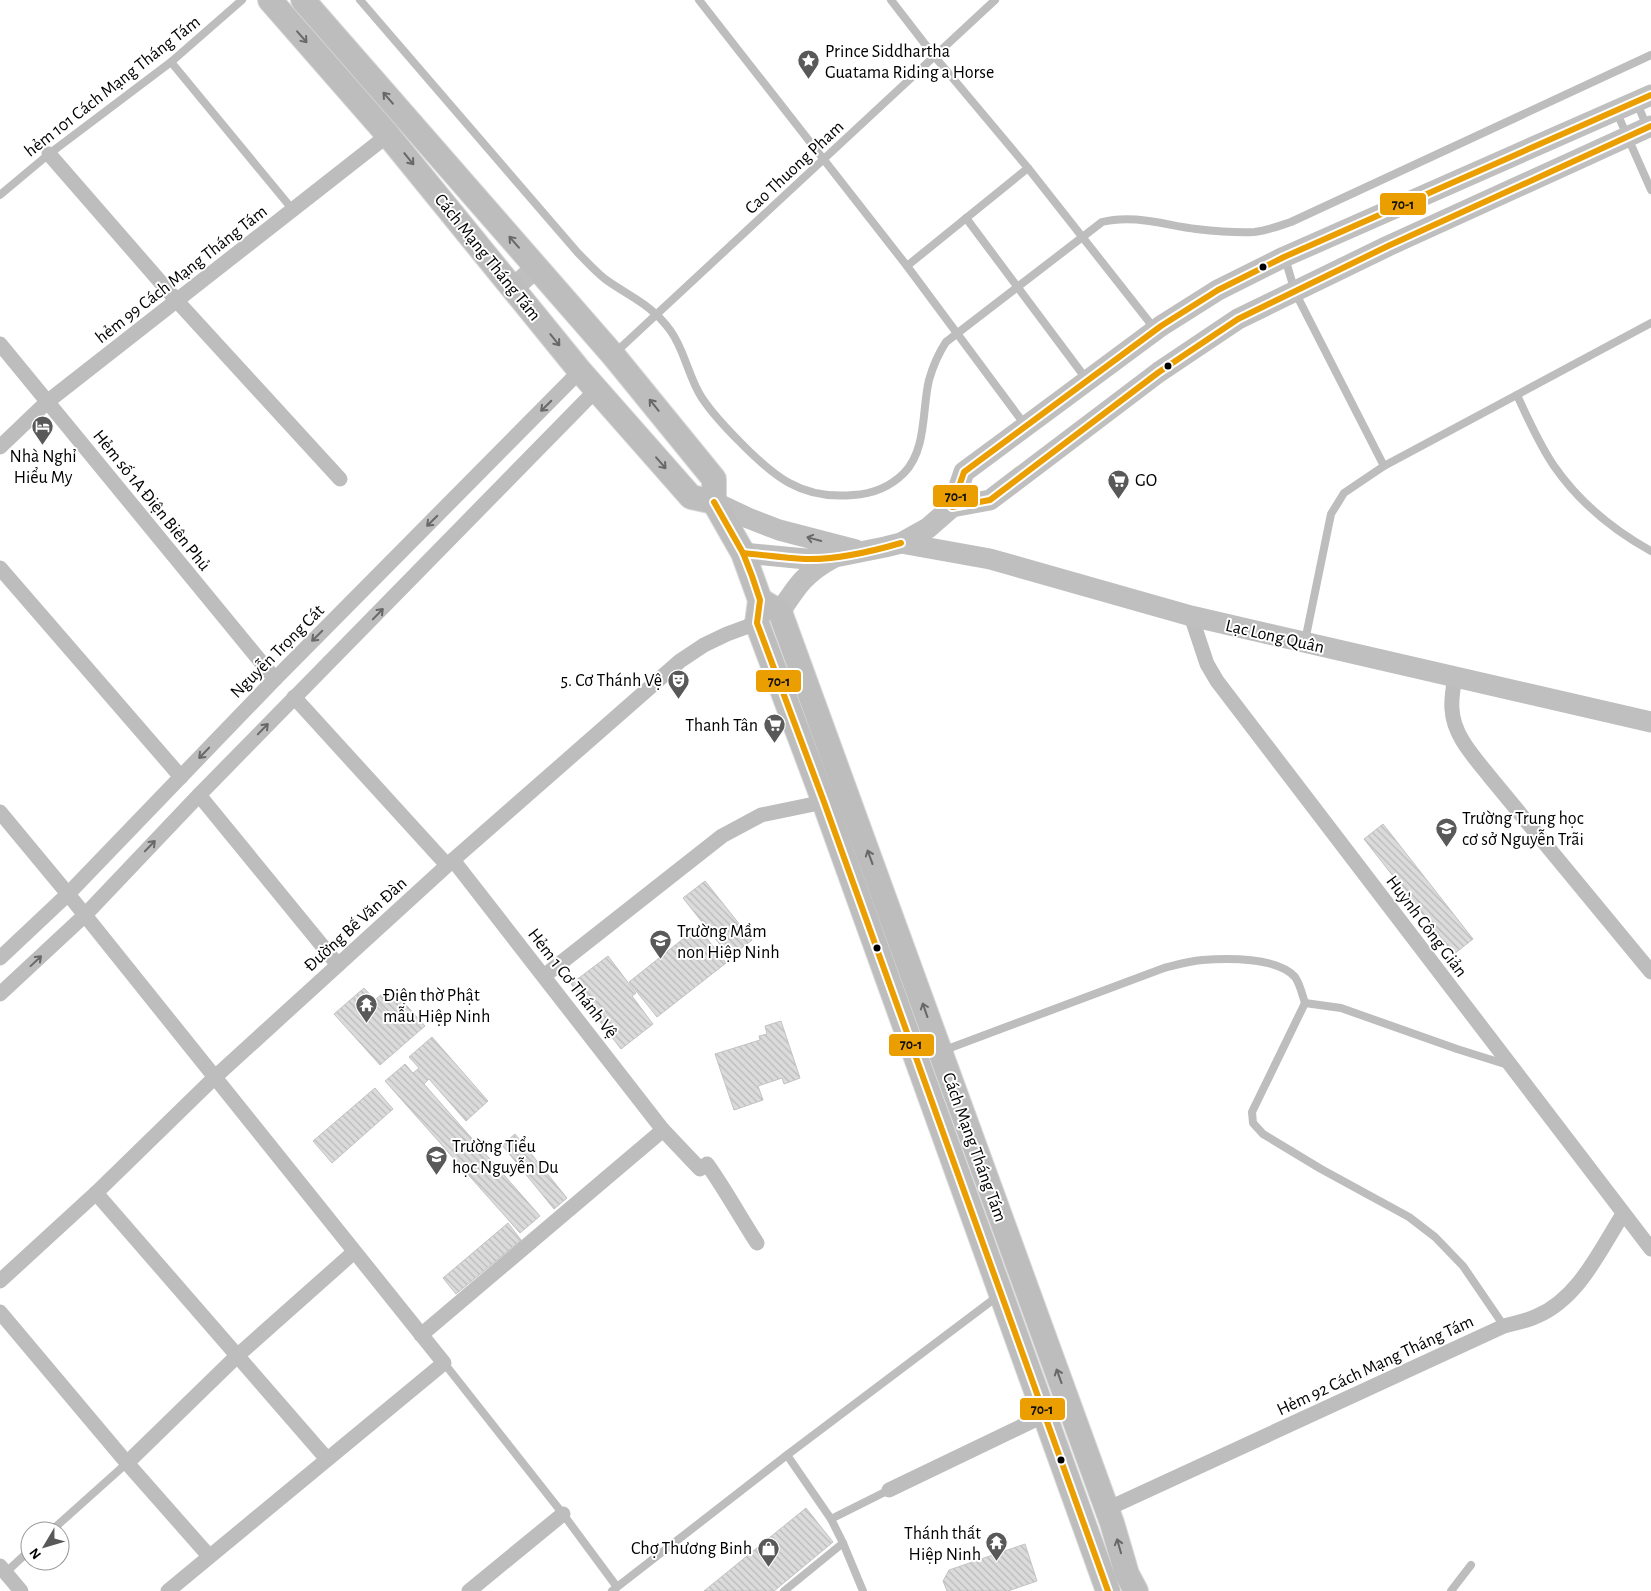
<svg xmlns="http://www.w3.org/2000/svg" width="1651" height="1591" viewBox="0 0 1651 1591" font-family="'Alegreya Sans',sans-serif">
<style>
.building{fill:url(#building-back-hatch);stroke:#c3c3c3}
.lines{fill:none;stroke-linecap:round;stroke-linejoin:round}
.primary-casing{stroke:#dbdbdb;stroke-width:26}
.service{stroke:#bdbdbd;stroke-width:8}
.minor{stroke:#bdbdbd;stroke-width:15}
.secondary{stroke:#bfbfbf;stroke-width:21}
.primary{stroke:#bdbdbd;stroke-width:24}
.bus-1-casing{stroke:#fff;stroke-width:10}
.bus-1{stroke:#eb9e00;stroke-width:6}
.oneway{stroke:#686868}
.oneway2{stroke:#696969}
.bus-dot{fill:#000;stroke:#fff;stroke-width:2}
.labels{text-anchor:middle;stroke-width:4;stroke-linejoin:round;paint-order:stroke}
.poi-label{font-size:18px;fill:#000;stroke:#fff;text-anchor:start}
.street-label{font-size:18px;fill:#000;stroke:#fff}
.line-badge{stroke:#fff;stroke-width:2}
.pale-badge-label{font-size:14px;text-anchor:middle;font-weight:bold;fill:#111}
</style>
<defs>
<pattern id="building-back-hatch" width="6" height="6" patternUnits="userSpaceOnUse" patternTransform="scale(1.25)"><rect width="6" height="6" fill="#dbdbdb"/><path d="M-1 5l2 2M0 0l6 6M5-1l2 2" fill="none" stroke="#bababa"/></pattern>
</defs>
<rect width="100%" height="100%" fill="#fff"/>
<g class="building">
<polygon points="1383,824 1473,939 1454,954 1364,839"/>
<polygon points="705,881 752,940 730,957 683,898"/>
<polygon points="698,927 726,963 657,1017 629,982"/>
<polygon points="608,956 636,993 632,996 653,1024 621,1049 571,984"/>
<polygon points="390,987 425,1026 410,1039 375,1000"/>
<polygon points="364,988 410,1039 380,1065 334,1014"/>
<polygon points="781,1021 800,1078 784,1084 782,1078 758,1086 763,1100 734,1110 715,1054 760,1040 759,1036 767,1034 765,1026"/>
<polygon points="432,1037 488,1101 466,1121 429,1079 424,1084 540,1216 520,1233 385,1081 405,1064 413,1073 419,1068 409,1057"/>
<polygon points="375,1088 393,1109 332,1163 313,1141"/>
<polygon points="515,1134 567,1198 554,1209 502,1145"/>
<polygon points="508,1223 521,1240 456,1294 443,1278"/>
<polygon points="806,1508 833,1542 774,1591 704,1591"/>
<polygon points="1025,1544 1037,1581 1008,1591 947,1591 943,1581 949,1570"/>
</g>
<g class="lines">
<defs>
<g id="primary">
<polyline points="270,0 388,135 580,371 691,497 714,502"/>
<polyline points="303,0 613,355 714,479 714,502 743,553 760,600 757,623 824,802 1108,1591"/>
<polyline points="760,600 780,612 1112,1523 1127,1574 1136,1591"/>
</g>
</defs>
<use href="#primary" class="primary-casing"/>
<g class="service">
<path d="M360,0L578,253C587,262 595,271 605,279C630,297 651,304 670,330C685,350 688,377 702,398C712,413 726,428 739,441C773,476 801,500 853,495C872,494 890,487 904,473C927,450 922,408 929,380C933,366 938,354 946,342L1102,222C1133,214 1165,225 1196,229C1214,231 1236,233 1254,232C1266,231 1279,226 1291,222L1651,55"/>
<polyline points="699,0 907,266 1025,425"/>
<polyline points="891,0 935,57 1028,168 1154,328"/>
<polyline points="171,62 293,210"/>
<polyline points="1637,103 1647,127"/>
<polyline points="1617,113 1651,190"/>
<polyline points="0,195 49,154 171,62 242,0"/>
<polyline points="966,218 1087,380"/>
<polyline points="1285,258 1295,292 1384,466"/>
<polyline points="907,266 1028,168"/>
<polyline points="616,352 995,0"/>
<path d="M1517,395C1528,419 1539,444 1554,466C1579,502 1613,530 1651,551"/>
<polyline points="1305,641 1331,514 1344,493 1384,466 1651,323"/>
<path d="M942,1051L1164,968C1176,965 1189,961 1202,960C1227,958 1277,957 1295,977C1300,984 1302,994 1305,1003"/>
<polyline points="1504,1326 1463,1266 1435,1237 1409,1217 1321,1169 1263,1134 1253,1123 1252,1112 1305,1003 1341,1008 1457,1049 1508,1065"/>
<polyline points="444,1363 563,1514 617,1587"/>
<polyline points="787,1455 831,1519 843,1543 863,1591"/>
<polyline points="831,1519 889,1490"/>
<polyline points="51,1531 127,1463"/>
<polyline points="4,1574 30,1550"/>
<polyline points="612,1591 787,1455 998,1296"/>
<polyline points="784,1591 843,1543"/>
<polyline points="1451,1591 1471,1565"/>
</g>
<g class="minor">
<polyline points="49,154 177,301 340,479"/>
<polyline points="0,344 275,679"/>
<polyline points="0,447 47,402 388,135"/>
<polyline points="0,568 181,777"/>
<polyline points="1191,616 1207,664 1217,681 1651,1249"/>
<path d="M1455,678C1453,688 1451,698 1452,709C1453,735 1474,757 1490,777L1651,972"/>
<polyline points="294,697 447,865"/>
<polyline points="199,795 338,965"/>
<polyline points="0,812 68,894 444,1363 168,1591"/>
<path d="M453,860L663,1130L700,1169L707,1164C725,1189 740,1217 757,1243"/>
<polyline points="0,958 68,894 275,679 580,371"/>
<polyline points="544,976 722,836 761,815 824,802"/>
<polyline points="0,994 85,915 199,795 597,389"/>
<polyline points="96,1193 327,1459"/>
<polyline points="0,1281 96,1193 215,1077 338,965 453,860 680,661 704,645 727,634 757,623"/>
<polyline points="0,1312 127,1463 209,1556"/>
<polyline points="421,1335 663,1130"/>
<polyline points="127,1463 237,1356 354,1252"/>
<polyline points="889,1490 1045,1415"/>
<path d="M1107,1509L1504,1326C1515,1323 1527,1321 1537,1316C1579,1298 1600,1250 1623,1214"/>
<polyline points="0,1566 21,1591"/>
<polyline points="469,1591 563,1514"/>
</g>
<g class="secondary">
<polyline points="513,288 537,267"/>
<polyline points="714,502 748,518 779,530 856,550"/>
<polyline points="952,507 990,500 1159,372 1238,319 1388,246 1651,126"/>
<polyline points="901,543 990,559 1191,616 1651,722"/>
<polyline points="743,553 806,559 835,557 885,547 901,543 928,528 952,507 964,472 1161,326 1218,290 1284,257 1651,95"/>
<path d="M780,612C797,586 805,573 833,558"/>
</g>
<use href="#primary" class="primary"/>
<defs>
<g id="bus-1">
<polyline points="1651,95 1284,257 1218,290 1161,326 964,472 952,507 990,500 1159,372 1238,319 1388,246 1651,126"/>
<polyline points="714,502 743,553 752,576 760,600 757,623 824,802 1108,1591"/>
<path d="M743,553C764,555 784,558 805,559C837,560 870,552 901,543"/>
</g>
</defs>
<use href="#bus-1" class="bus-1-casing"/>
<use href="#bus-1" class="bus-1"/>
</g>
<defs><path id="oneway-shaft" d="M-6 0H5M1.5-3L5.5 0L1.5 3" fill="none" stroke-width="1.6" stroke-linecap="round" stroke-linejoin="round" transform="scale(1.25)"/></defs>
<g class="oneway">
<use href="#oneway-shaft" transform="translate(302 37) rotate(49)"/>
<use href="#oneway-shaft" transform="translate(388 98) rotate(-131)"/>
<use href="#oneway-shaft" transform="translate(409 159) rotate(51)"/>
<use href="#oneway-shaft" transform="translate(514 242) rotate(-131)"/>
<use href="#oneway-shaft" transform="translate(555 340) rotate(51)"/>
<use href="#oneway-shaft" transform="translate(654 405) rotate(-129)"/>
<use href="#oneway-shaft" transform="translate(546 406) rotate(135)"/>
<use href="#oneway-shaft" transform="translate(661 463) rotate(49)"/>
<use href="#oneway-shaft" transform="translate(432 521) rotate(135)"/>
<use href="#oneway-shaft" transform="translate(378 614) rotate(-46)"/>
<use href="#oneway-shaft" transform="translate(317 636) rotate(135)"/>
<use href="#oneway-shaft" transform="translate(263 729) rotate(-46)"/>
<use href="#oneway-shaft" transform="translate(204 753) rotate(134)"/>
<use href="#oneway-shaft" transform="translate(150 846) rotate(-46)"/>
<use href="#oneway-shaft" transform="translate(870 857) rotate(-110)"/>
<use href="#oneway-shaft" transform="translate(36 961) rotate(-43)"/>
<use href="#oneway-shaft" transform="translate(925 1010) rotate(-109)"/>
<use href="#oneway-shaft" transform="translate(1059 1376) rotate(-110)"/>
<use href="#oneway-shaft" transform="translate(1119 1546) rotate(-106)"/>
</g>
<use class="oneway2" href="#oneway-shaft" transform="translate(814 539) rotate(-165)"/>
<defs>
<symbol id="sight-pin" viewBox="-11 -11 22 30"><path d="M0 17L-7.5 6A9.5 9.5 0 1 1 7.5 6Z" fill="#595959" stroke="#fff"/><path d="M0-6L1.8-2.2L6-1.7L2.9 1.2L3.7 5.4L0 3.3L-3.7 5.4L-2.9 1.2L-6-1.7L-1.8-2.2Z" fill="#fff"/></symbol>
<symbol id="hotel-pin" viewBox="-11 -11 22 30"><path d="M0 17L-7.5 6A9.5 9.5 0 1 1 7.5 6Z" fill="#595959" stroke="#fff"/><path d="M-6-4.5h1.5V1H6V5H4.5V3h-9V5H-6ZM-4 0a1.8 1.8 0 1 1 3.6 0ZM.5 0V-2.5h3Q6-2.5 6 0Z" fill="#fff"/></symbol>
<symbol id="supermarket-pin" viewBox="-11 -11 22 30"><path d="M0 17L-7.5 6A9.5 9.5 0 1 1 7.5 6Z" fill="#595959" stroke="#fff"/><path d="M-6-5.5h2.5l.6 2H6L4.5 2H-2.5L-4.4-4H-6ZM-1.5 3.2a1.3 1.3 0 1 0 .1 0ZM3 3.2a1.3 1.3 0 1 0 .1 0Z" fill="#fff"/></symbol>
<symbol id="theatre-pin" viewBox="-11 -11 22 30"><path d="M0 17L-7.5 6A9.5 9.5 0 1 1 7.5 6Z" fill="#595959" stroke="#fff"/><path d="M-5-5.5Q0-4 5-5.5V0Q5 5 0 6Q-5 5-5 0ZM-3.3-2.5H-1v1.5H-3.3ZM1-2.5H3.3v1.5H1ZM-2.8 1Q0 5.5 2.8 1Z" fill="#fff"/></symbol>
<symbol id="school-pin" viewBox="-11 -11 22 30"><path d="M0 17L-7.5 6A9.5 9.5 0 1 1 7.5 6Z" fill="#595959" stroke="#fff"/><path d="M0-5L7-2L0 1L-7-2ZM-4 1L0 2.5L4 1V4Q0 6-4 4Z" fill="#fff"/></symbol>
<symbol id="temple-pin" viewBox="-11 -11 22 30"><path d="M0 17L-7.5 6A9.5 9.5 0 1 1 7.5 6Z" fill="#595959" stroke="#fff"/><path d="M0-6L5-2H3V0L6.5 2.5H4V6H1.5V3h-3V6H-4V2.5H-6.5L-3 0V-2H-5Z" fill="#fff"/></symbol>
<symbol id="shop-pin" viewBox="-11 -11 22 30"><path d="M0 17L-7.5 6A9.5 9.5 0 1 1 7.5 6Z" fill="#595959" stroke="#fff"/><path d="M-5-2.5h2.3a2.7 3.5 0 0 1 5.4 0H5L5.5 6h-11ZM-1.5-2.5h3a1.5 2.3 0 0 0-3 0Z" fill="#fff"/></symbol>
</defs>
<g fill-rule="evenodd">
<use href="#sight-pin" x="796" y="48" width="25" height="34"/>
<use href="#hotel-pin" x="30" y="414" width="25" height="34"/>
<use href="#supermarket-pin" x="1106" y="468" width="25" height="34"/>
<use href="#theatre-pin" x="666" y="668" width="25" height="34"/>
<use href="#supermarket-pin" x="762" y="712" width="25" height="34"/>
<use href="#school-pin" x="1434" y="816" width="25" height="34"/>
<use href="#school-pin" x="648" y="928" width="25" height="34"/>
<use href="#temple-pin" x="354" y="992" width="25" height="34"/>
<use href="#school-pin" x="424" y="1144" width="25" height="34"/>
<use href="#temple-pin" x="984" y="1530" width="25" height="34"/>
<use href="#shop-pin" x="756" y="1536" width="25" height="34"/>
</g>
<g class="bus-dot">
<circle cx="1263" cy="267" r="4.5"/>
<circle cx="1168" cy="366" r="4.5"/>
<circle cx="877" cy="948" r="4.5"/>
<circle cx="1061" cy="1460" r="4.5"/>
</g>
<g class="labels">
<g class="poi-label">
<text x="825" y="57">Prince Siddhartha<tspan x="825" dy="21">Guatama Riding a Horse</tspan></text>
<text x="43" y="462" text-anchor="middle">Nhà Nghỉ<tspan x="43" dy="21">Hiểu My</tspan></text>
<text x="1135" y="486">GO</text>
<text x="662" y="686" text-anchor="end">5. Cơ Thánh Vệ</text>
<text x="758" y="731" text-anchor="end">Thanh Tân</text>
<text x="1462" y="824">Trường Trung học<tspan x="1462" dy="21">cơ sở Nguyễn Trãi</tspan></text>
<text x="677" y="937">Trường Mầm<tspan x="677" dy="21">non Hiệp Ninh</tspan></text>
<text x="383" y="1001">Điện thờ Phật<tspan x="383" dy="21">mẫu Hiệp Ninh</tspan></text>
<text x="452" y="1152">Trường Tiểu<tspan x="452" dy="21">học Nguyễn Du</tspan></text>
<text x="981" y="1539" text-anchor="end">Thánh thất<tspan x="981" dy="21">Hiệp Ninh</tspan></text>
<text x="752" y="1554" text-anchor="end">Chợ Thương Binh</text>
</g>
<g class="street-label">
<text transform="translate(112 86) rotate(-38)" y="6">hẻm 101 Cách Mạng Tháng Tám</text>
<text transform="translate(794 167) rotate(-43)" y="6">Cao Thuong Pham</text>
<text transform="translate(488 257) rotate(51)" y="6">Cách Mạng Tháng Tám</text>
<text transform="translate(181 274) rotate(-38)" y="6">hẻm 99 Cách Mạng Tháng Tám</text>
<text transform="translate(152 500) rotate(51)" y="6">Hẻm số 1A Điện Biên Phủ</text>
<text transform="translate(1275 636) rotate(13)" y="6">Lạc Long Quân</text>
<text transform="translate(277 651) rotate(-45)" y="6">Nguyễn Trọng Cát</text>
<text transform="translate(355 924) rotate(-42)" y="6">Đường Bế Văn Đàn</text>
<text transform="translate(1427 926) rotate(53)" y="6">Huỳnh Công Giản</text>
<text transform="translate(573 983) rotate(52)" y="6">Hẻm 1 Cơ Thánh Vệ</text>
<text transform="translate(975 1147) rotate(70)" y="6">Cách Mạng Tháng Tám</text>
<text transform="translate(1375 1365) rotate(-25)" y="6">Hẻm 92 Cách Mạng Tháng Tám</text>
</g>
</g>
<g class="line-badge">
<rect x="1379" y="192" width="48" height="24" rx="5" fill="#eb9e00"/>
<rect x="932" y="484" width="47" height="24" rx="5" fill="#eb9e00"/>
<rect x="755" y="669" width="47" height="24" rx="5" fill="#eb9e00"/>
<rect x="888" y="1033" width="47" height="24" rx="5" fill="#eb9e00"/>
<rect x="1019" y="1397" width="47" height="24" rx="5" fill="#eb9e00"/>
</g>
<g class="pale-badge-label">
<text x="1403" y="209">70-1</text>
<text x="956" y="501">70-1</text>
<text x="779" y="686">70-1</text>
<text x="911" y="1049">70-1</text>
<text x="1042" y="1414">70-1</text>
</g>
<g transform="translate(45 1546) rotate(232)"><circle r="24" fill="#ffffff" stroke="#999999"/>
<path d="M0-4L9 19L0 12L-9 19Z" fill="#595959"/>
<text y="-8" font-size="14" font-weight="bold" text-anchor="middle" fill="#000000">N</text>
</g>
</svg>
